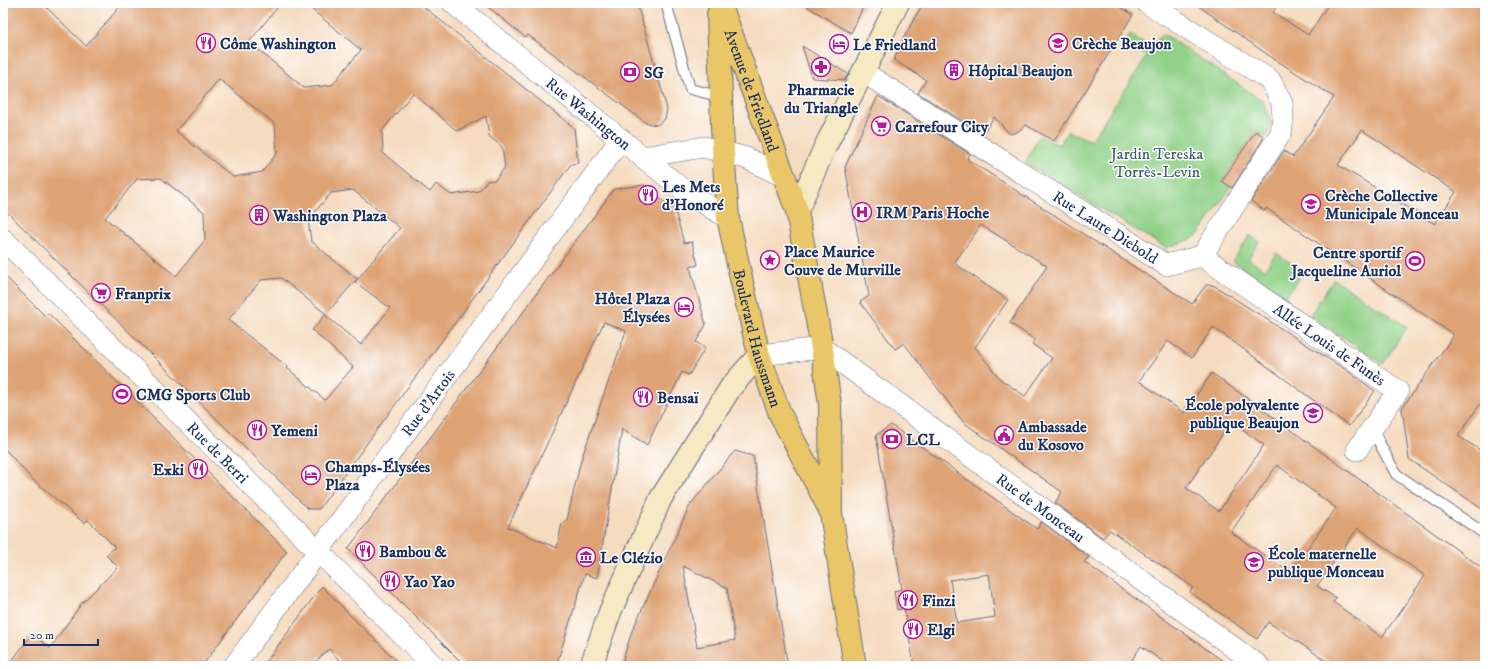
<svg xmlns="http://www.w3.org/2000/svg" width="1488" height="669" viewBox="0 0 1488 669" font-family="'IM FELL DW Pica',serif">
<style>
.green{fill:#91d188;stroke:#568073}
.building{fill:#dea375;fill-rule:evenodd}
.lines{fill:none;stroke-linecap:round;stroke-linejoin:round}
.lane-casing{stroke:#676b80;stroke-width:12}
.street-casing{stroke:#676b80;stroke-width:22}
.secondary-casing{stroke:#676b80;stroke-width:24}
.primary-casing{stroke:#676b80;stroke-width:24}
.lane{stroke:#fff;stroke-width:10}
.street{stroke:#fff;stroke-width:21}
.secondary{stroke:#f6e9c3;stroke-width:22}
.primary{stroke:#e9c769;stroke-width:22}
.labels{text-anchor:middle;stroke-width:3;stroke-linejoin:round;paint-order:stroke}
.poi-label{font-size:16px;font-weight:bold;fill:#1b2f5e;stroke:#fff;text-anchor:start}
.street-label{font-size:16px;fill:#1b2f5e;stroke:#fff}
.park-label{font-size:16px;fill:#3e606b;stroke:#fff}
</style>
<rect width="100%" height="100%" fill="#fff"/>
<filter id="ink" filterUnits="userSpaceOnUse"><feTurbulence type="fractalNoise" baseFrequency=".025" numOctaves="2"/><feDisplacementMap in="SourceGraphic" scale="8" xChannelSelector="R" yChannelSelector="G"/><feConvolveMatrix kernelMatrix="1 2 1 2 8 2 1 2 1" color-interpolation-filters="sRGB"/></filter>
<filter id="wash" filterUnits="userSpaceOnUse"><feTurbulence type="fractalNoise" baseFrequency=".012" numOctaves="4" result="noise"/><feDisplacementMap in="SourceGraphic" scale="16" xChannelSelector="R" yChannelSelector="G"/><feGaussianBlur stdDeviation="0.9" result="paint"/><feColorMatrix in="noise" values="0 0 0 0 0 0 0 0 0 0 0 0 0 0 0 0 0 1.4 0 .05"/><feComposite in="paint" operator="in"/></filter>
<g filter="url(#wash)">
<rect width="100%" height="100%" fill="#f5dbbf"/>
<g class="green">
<polygon points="1130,34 1152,48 1162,34 1170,38 1263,101 1273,125 1265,137 1256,131 1222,181 1231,187 1199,234 1192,239 1166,248 1025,163 1039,136 1059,145 1068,131 1091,141 1147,56 1125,43"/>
<polygon points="1250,235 1259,242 1248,259 1265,270 1276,253 1303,271 1286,297 1233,261"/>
<polygon points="1334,279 1407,327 1383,364 1310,315"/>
</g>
<g id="blocks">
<g class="building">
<path d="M3,3H42L86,46L123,3H281L249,42L304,88L332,85L361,50L304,3H419L574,128L578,163L571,164L319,509H308L3,208ZM219,79L275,124L277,153L262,172L233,177L176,131ZM413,93L457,131L486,116L489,136L502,147L505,167L495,180L487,181L479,191L451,195L436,184L430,192L383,153L382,131ZM161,178L204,212L205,240L176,276L105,218L137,179ZM353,190L400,228L355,282L390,308L361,345L325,315L312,330L353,367L325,400L287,368L288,367L228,320L261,280L281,278L326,314L357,279L311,241L308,220L331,193Z"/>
<polygon points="483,3 637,3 667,109 665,119 657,125 646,123 528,35 525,37"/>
<polygon points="801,3 865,3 851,33"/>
<polygon points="923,3 1114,3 1133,15 1054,141 1026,125 1017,132 1010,134 994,117 983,134 918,93 926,80 894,60 904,37"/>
<path d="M1194,3H1279L1273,12L1308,35L1329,3H1485V397L1458,436L1485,453V511L1409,459L1402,408L1454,335L1266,208L1265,211L1251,201L1284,151L1293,157L1334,97L1271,57ZM1362,130L1456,192L1435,224L1338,165Z"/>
<polygon points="802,46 848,74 845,80 812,78"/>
<path d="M878,96L970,154L967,159L1192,304L1206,285H1213L1346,370L1375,391L1349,426L1213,327L1192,358L1168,341L1139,381L1184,413L1212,373L1485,570V666H1334L1268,622L1257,639L1190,592L1193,587L1110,530L1103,538L1055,503L1062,492L963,422L904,343L895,349L860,302L869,296L845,167ZM981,225L1047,266L1010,323L1035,340L1032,344L1052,358L1025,396L1000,379L975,347L1008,300L954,263ZM1231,422L1264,445L1219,511L1186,488ZM1277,465L1336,508L1290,573L1231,532ZM1358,528L1425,576L1382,637L1333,602L1336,598L1317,586Z"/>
<polygon points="1256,131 1264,137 1232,188 1222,181"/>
<path d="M644,185L675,211L684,243L692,242L698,265L690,267L706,325L696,342L705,348L689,375L682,372L647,445L622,429L597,578L585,574L556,666H465L348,549L614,189ZM604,322L626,331L581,460L567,520L562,523L557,548L508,527Z"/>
<polygon points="3,274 45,316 48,313 287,551 202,666 8,666 32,634 50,648 82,603 118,567 106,555 115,547 88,520 84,523 32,479 3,447"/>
<path d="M891,425L1037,529L1041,522L1089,557L1084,562L1230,666H1169L1141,646L1128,666H914L904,608L897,610L894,591L902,589L876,435ZM989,574L995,617L957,623L950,580Z"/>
<path d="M735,451L753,456L788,666H621L632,631L690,505ZM683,566L727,588L735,640L697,647Z"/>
<polygon points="322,586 350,615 402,666 345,666 329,649 311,666 263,666"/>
</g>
</g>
</g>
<g filter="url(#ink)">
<use href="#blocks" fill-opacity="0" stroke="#676b80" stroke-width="1"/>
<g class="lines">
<defs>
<g id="lane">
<polyline points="666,3 690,89 722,97"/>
<polyline points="1372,429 1396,474 1485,534"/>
</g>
<g id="street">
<path id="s1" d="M453,3L687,193L728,218"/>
<path id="s2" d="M863,72L1166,265L1202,256L1281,133L1283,118L1282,103L1270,80L1147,3"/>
<polyline points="642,157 704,147 746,158 785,177"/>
<path id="s3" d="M3,239L434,666"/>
<path id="s4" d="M1202,256L1398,391L1357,450"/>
<path id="s5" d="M759,355L822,348L1259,666"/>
<path id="s6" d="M234,666L621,139"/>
</g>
<g id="secondary">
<polyline points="797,211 825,147 898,3"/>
<polyline points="591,666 610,612 661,498 731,387 759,355"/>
</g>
<g id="primary">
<path id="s7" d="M720,3L797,211L822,348L830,405L831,513L855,666"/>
<path id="s8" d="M718,14L723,151L728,218L743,287L759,355L780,414L830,510"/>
</g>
</defs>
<use href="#lane" class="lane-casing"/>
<use href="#street" class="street-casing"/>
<use href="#secondary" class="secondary-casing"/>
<use href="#primary" class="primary-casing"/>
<use href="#lane" class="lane"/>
<use href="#street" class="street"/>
<use href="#secondary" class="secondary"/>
<use href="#primary" class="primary"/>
</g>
</g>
<defs>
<symbol id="restaurant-ring" viewBox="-11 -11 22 22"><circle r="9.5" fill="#fff" stroke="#b5179e" stroke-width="1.5"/><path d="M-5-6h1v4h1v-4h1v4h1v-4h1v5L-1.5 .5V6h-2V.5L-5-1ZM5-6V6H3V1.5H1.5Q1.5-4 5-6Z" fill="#b5179e"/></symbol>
<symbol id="school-ring" viewBox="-11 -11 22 22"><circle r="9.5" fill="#fff" stroke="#b5179e" stroke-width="1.5"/><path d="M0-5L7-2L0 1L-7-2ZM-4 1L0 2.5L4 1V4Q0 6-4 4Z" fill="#b5179e"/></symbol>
<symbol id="hotel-ring" viewBox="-11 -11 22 22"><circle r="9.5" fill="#fff" stroke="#b5179e" stroke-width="1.5"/><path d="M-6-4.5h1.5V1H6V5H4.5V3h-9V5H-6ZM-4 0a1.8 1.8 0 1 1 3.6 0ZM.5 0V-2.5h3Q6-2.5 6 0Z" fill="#b5179e"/></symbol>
<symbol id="pharmacy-ring" viewBox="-11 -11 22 22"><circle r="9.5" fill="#fff" stroke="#b5179e" stroke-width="1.5"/><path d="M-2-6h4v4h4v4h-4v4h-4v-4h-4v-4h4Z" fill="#b5179e"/></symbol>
<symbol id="building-ring" viewBox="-11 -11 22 22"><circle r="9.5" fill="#fff" stroke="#b5179e" stroke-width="1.5"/><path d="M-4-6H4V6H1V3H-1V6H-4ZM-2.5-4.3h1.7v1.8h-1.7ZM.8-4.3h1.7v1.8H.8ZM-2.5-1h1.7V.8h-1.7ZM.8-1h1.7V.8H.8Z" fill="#b5179e"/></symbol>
<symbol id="bank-ring" viewBox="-11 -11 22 22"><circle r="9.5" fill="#fff" stroke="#b5179e" stroke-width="1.5"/><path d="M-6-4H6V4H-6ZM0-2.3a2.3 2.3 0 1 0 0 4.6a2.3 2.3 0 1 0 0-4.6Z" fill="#b5179e"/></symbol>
<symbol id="supermarket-ring" viewBox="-11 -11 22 22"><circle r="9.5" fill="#fff" stroke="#b5179e" stroke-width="1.5"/><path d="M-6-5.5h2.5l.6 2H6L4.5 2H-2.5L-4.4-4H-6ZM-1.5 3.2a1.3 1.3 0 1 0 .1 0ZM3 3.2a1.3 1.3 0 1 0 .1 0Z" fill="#b5179e"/></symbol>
<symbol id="hospital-ring" viewBox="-11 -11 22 22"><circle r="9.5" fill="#fff" stroke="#b5179e" stroke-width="1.5"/><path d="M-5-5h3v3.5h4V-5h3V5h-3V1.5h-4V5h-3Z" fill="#b5179e"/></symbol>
<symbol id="sight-ring" viewBox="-11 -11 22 22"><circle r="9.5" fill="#fff" stroke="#b5179e" stroke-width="1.5"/><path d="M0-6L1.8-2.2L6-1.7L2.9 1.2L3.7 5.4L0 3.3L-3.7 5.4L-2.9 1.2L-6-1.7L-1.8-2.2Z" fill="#b5179e"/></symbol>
<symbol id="stadium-ring" viewBox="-11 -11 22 22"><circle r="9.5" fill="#fff" stroke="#b5179e" stroke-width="1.5"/><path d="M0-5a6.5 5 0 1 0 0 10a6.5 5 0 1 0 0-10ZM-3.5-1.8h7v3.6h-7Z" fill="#b5179e"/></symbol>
<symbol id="civic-ring" viewBox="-11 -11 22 22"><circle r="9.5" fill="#fff" stroke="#b5179e" stroke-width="1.5"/><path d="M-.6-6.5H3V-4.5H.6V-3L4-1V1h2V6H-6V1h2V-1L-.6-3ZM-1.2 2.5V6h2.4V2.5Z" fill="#b5179e"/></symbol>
<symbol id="museum-ring" viewBox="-11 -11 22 22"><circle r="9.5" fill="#fff" stroke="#b5179e" stroke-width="1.5"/><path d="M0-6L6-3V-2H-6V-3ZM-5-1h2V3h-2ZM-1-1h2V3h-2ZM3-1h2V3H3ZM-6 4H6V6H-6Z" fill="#b5179e"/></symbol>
</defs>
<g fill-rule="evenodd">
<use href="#restaurant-ring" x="195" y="32" width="22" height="22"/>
<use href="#school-ring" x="1047" y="32" width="22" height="22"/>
<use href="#hotel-ring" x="828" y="33" width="22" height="22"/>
<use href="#pharmacy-ring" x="810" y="56" width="22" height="22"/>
<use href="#building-ring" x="943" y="59" width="22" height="22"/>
<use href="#bank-ring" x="619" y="61" width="22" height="22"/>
<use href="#supermarket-ring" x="870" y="115" width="22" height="22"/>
<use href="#restaurant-ring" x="637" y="184" width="22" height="22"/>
<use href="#school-ring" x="1300" y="193" width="22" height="22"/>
<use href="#hospital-ring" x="851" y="201" width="22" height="22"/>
<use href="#building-ring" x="248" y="204" width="22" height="22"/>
<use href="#sight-ring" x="759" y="249" width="22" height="22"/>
<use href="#stadium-ring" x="1404" y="250" width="22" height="22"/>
<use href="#supermarket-ring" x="90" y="282" width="22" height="22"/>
<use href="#hotel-ring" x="673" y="296" width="22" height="22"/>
<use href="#stadium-ring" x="111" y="383" width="22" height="22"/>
<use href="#restaurant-ring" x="632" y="386" width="22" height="22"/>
<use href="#school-ring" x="1302" y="402" width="22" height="22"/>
<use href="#restaurant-ring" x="246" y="419" width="22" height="22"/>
<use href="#civic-ring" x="993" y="424" width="22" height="22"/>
<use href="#bank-ring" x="881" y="428" width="22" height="22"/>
<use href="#restaurant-ring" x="187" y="458" width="22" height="22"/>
<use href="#hotel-ring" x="300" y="464" width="22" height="22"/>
<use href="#restaurant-ring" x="354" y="540" width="22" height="22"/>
<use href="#museum-ring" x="575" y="546" width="22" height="22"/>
<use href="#school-ring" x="1243" y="551" width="22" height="22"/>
<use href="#restaurant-ring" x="379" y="570" width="22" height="22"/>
<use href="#restaurant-ring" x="897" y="589" width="22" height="22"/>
<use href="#restaurant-ring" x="902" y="618" width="22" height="22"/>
</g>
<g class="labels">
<g class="poi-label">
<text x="220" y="49">Côme Washington</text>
<text x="1072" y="49">Crèche Beaujon</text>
<text x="853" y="50">Le Friedland</text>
<text x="968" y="76">Hôpital Beaujon</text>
<text x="644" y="78">SG</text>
<text x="821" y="95" text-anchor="middle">Pharmacie<tspan x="821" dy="18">du Triangle</tspan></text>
<text x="895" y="132">Carrefour City</text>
<text x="662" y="192">Les Mets<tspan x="662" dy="18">d'Honoré</tspan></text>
<text x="1325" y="201">Crèche Collective<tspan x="1325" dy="18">Municipale Monceau</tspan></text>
<text x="876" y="218">IRM Paris Hoche</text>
<text x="273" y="221">Washington Plaza</text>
<text x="784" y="257">Place Maurice<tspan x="784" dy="18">Couve de Murville</tspan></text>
<text x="1401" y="258" text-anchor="end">Centre sportif<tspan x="1401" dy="18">Jacqueline Auriol</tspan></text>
<text x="115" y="299">Franprix</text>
<text x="670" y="304" text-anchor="end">Hôtel Plaza<tspan x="670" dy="18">Élysées</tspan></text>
<text x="136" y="400">CMG Sports Club</text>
<text x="657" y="403">Bensaï</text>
<text x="1299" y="410" text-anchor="end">École polyvalente<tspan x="1299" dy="18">publique Beaujon</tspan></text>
<text x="1018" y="432">Ambassade<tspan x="1018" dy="18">du Kosovo</tspan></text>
<text x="271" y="436">Yemeni</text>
<text x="906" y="445">LCL</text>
<text x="325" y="472">Champs-Élysées<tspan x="325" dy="18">Plaza</tspan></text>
<text x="184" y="475" text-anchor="end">Exki</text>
<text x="379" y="557">Bambou &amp;</text>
<text x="1268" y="559">École maternelle<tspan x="1268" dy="18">publique Monceau</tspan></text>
<text x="600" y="563">Le Clézio</text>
<text x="404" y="587">Yao Yao</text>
<text x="922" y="606">Finzi</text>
<text x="927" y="635">Elgi</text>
</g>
<g class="street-label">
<text dy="6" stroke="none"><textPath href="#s7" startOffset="93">Avenue de Friedland</textPath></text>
<text dy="6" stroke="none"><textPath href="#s1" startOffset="175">Rue Washington</textPath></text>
<text dy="6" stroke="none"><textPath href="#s2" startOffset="288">Rue Laure Diebold</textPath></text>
<text dy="6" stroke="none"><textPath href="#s8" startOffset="328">Boulevard Haussmann</textPath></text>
<text dy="6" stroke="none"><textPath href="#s4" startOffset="155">Allée Louis de Funès</textPath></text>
<text dy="6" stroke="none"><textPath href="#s6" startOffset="327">Rue d'Artois</textPath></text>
<text dy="6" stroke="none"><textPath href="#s3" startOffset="303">Rue de Berri</textPath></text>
<text dy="6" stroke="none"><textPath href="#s5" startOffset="334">Rue de Monceau</textPath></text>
</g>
<g class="park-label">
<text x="1157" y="159">Jardin Tereska<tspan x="1157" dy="18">Torrès-Levin</tspan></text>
</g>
</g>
<rect width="1488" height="669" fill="none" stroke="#fff" stroke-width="16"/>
<path d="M24 639v6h74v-6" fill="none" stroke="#1b2f5e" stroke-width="2"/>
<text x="30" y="639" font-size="12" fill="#1b2f5e" stroke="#ffffff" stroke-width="3" paint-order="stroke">20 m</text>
</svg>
